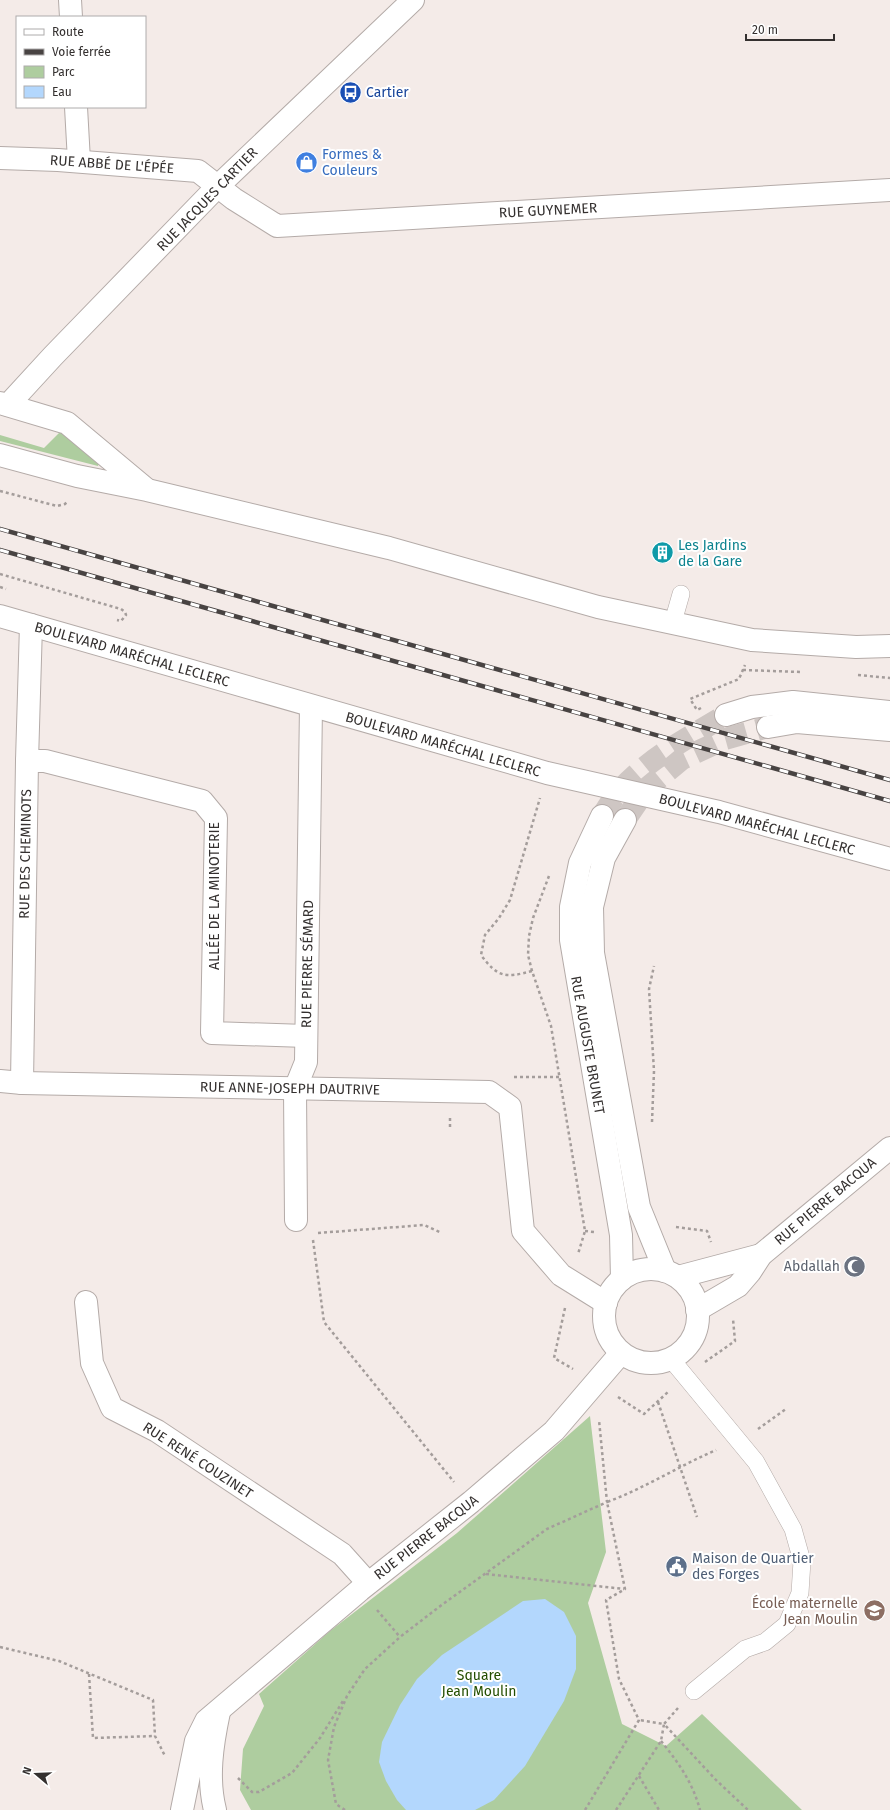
<svg xmlns="http://www.w3.org/2000/svg" width="890" height="1810" viewBox="0 0 890 1810" font-family="'Fira Sans',sans-serif">
<style>
.green{fill:#aecd9f}
.water{fill:#b3d7fd}
.lines{fill:none;stroke-linecap:round;stroke-linejoin:round}
.minor-tunnel{stroke:#cec6c3;stroke-width:22;stroke-dasharray:22 11;stroke-linecap:butt}
.service-casing{stroke:#b4aba8;stroke-width:18}
.minor-casing{stroke:#b4aba8;stroke-width:24}
.tertiary-casing{stroke:#b4aba8;stroke-width:24}
.path{stroke:#a49d9b;stroke-width:2.5;stroke-dasharray:3 3;stroke-linecap:butt}
.service{stroke:#fff;stroke-width:17}
.minor{stroke:#fff;stroke-width:22}
.tertiary{stroke:#fff;stroke-width:22}
.rail-casing{stroke:#484342;stroke-width:4.5}
.rail{stroke:#fff;stroke-width:3;stroke-dasharray:9;stroke-linecap:butt}
.labels{text-anchor:middle;stroke-width:4;stroke-linejoin:round;paint-order:stroke}
.transit-label{font-size:14px;fill:#164399;stroke:#fff;text-anchor:start}
.shop-label{font-size:14px;fill:#366cbe;stroke:#fff;text-anchor:start}
.street-label{font-size:14px;fill:#34302f;stroke:#fff}
.culture-label{font-size:14px;fill:#0d838f;stroke:#fff;text-anchor:start}
.worship-label{font-size:14px;fill:#5b616d;stroke:#fff;text-anchor:end}
.service-label{font-size:14px;fill:#4e5e75;stroke:#fff;text-anchor:start}
.education-label{font-size:14px;fill:#785e54;stroke:#fff;text-anchor:end}
.park-label{font-size:14px;fill:#234e00;stroke:#fff}
</style>
<rect width="100%" height="100%" fill="#f4ebe8"/>
<g class="green">
<polygon points="63,429 99,463 98,466 0,441 0,435 44,448"/>
<polygon points="590,1416 606,1552 588,1603 622,1724 666,1746 702,1714 802,1810 251,1810 240,1790 243,1749 264,1706 259,1694 330,1631 457,1533"/>
</g>
<polygon class="water" points="545,1599 564,1612 576,1636 576,1669 564,1701 525,1766 494,1800 475,1810 406,1810 397,1800 386,1781 379,1762 382,1742 400,1705 417,1679 442,1655 523,1601"/>
<g class="lines">
<g class="minor-tunnel">
<path d="M602,816C607,809 611,801 616,795C645,760 688,738 726,715"/>
<polyline points="625,820 647,788 682,759 725,739 768,727"/>
</g>
<defs>
<g id="service">
<polyline points="673,622 681,594"/>
<polyline points="671,1359 756,1462 793,1529 802,1561 800,1593 787,1624 765,1642 745,1649 694,1691"/>
</g>
<g id="minor">
<polyline points="70,0 71,17"/>
<polyline points="76,107 79,161"/>
<polyline points="0,158 58,160 198,171 234,199 277,226 890,190"/>
<polyline points="726,715 752,707 793,702 890,712"/>
<polyline points="768,727 797,722 890,730"/>
<polyline points="27,761 45,761 202,801 216,818 212,1033 306,1036"/>
<polyline points="602,816 580,863 571,907 571,940 621,1235 622,1279"/>
<polyline points="625,820 604,858 592,907 593,953 639,1207 665,1271"/>
<polyline points="0,1081 22,1083 489,1092 510,1107 523,1231 561,1275 606,1303"/>
<polyline points="22,1083 27,761 31,625"/>
<polyline points="296,1220 295,1089 306,1062 311,706"/>
<circle cx="651" cy="1316" r="47"/>
<polyline points="678,1277 761,1255"/>
<polyline points="86,1302 92,1363 112,1408 157,1431 342,1554 368,1583"/>
<polyline points="697,1310 738,1286 750,1272 761,1255 890,1148"/>
<polyline points="182,1810 196,1741 206,1721 360,1590 471,1502 554,1431 621,1353"/>
<path d="M215,1810C207,1778 212,1745 219,1712"/>
</g>
<g id="tertiary">
<polyline points="0,403 67,423 146,489"/>
<polyline points="8,405 53,356 217,187 413,0"/>
<polyline points="0,455 77,476 147,490 389,548 598,607 752,640 856,647 890,646"/>
<polyline points="0,616 547,773 719,812 890,859"/>
</g>
</defs>
<use href="#service" class="service-casing"/>
<use href="#minor" class="minor-casing"/>
<use href="#tertiary" class="tertiary-casing"/>
<g class="path">
<polyline points="0,491 57,506 65,504 68,501"/>
<polyline points="0,574 121,609 125,612 126,615 121,621 117,620"/>
<polyline points="0,587 6,589"/>
<polyline points="743,670 801,672"/>
<polyline points="858,675 890,678"/>
<polyline points="701,708 697,710 690,699 739,679 745,665"/>
<polyline points="549,876 533,918 529,936 528,955 532,971 551,1026 585,1231 578,1254"/>
<path d="M532,971C506,978 498,978 481,955L485,935L499,918L510,900L540,798"/>
<polyline points="514,1077 559,1077"/>
<polyline points="450,1118 450,1130"/>
<polyline points="652,1122 654,1071 649,989 654,966"/>
<polyline points="676,1227 707,1231 711,1242"/>
<polyline points="585,1231 594,1232"/>
<polyline points="318,1233 424,1225 442,1233"/>
<polyline points="313,1240 324,1322 454,1482"/>
<polyline points="565,1308 554,1358 573,1369"/>
<polyline points="705,1362 735,1341 733,1319"/>
<polyline points="618,1397 644,1414 668,1392"/>
<polyline points="658,1402 697,1517"/>
<polyline points="758,1429 786,1409"/>
<polyline points="486,1574 624,1589"/>
<polyline points="377,1610 400,1637"/>
<polyline points="0,1647 59,1661 153,1700 155,1736 165,1756"/>
<polyline points="89,1674 93,1738 155,1736"/>
<polyline points="678,1708 664,1724 716,1780 748,1810"/>
<path d="M661,1741C678,1762 693,1783 700,1810"/>
<polyline points="639,1776 659,1810"/>
<polyline points="238,1778 252,1792 259,1792 292,1773 320,1738 343,1701"/>
<polyline points="345,1810 336,1804 328,1760 334,1727 347,1696 365,1669 400,1637 439,1607 547,1529 607,1502 599,1420"/>
<path d="M585,1810L639,1720L619,1679L606,1600L625,1589L607,1502C645,1488 679,1466 716,1450"/>
<polyline points="616,1810 661,1741 664,1724 639,1720"/>
</g>
<use href="#service" class="service"/>
<use href="#minor" class="minor"/>
<use href="#tertiary" class="tertiary"/>
<defs>
<g id="rail">
<polyline points="0,529 890,780"/>
<polyline points="0,550 890,801"/>
</g>
</defs>
<use href="#rail" class="rail-casing"/>
<use href="#rail" class="rail"/>
</g>
<defs>
<symbol id="bus-disc" viewBox="-11 -11 22 22"><circle r="9.5" fill="#1a4fb4" stroke="#fff"/><path d="M-5-6H5V4H4V6H2V4H-2V6H-4V4H-5ZM-3.5-4V0h7V-4ZM-3.5 1.2v1.5H-2V1.2ZM2 1.2v1.5H3.5V1.2Z" fill="#fff"/></symbol>
<symbol id="shop-disc" viewBox="-11 -11 22 22"><circle r="9.5" fill="#3f7fe0" stroke="#fff"/><path d="M-5-2.5h2.3a2.7 3.5 0 0 1 5.4 0H5L5.5 6h-11ZM-1.5-2.5h3a1.5 2.3 0 0 0-3 0Z" fill="#fff"/></symbol>
<symbol id="building-disc" viewBox="-11 -11 22 22"><circle r="9.5" fill="#0f9aa8" stroke="#fff"/><path d="M-4-6H4V6H1V3H-1V6H-4ZM-2.5-4.3h1.7v1.8h-1.7ZM.8-4.3h1.7v1.8H.8ZM-2.5-1h1.7V.8h-1.7ZM.8-1h1.7V.8H.8Z" fill="#fff"/></symbol>
<symbol id="mosque-disc" viewBox="-11 -11 22 22"><circle r="9.5" fill="#6b7280" stroke="#fff"/><path d="M3.5-4.9A6 6 0 1 0 3.5 4.9A5 5 0 1 1 3.5-4.9Z" fill="#fff"/></symbol>
<symbol id="civic-disc" viewBox="-11 -11 22 22"><circle r="9.5" fill="#5c6f8a" stroke="#fff"/><path d="M-.6-6.5H3V-4.5H.6V-3L4-1V1h2V6H-6V1h2V-1L-.6-3ZM-1.2 2.5V6h2.4V2.5Z" fill="#fff"/></symbol>
<symbol id="school-disc" viewBox="-11 -11 22 22"><circle r="9.5" fill="#8d6e63" stroke="#fff"/><path d="M0-5L7-2L0 1L-7-2ZM-4 1L0 2.5L4 1V4Q0 6-4 4Z" fill="#fff"/></symbol>
</defs>
<g fill-rule="evenodd">
<use href="#bus-disc" x="338" y="80" width="25" height="25"/>
<use href="#shop-disc" x="294" y="150" width="25" height="25"/>
<use href="#building-disc" x="650" y="540" width="25" height="25"/>
<use href="#mosque-disc" x="842" y="1254" width="25" height="25"/>
<use href="#civic-disc" x="664" y="1554" width="25" height="25"/>
<use href="#school-disc" x="862" y="1598" width="25" height="25"/>
</g>
<g class="labels">
<g class="transit-label">
<text x="366" y="97">Cartier</text>
</g>
<g class="shop-label">
<text x="322" y="159">Formes &amp;<tspan x="322" dy="16">Couleurs</tspan></text>
</g>
<g class="street-label">
<text transform="translate(112 164) rotate(4)" y="5">RUE ABBÉ DE L'ÉPÉE</text>
<text transform="translate(207 199) rotate(-46)" y="5">RUE JACQUES CARTIER</text>
<text transform="translate(548 210) rotate(-3)" y="5">RUE GUYNEMER</text>
<text transform="translate(132 654) rotate(16)" y="5">BOULEVARD MARÉCHAL LECLERC</text>
<text transform="translate(443 744) rotate(16)" y="5">BOULEVARD MARÉCHAL LECLERC</text>
<text transform="translate(757 824) rotate(15)" y="5">BOULEVARD MARÉCHAL LECLERC</text>
<text transform="translate(25 854) rotate(-89)" y="5">RUE DES CHEMINOTS</text>
<text transform="translate(214 896) rotate(-90)" y="5">ALLÉE DE LA MINOTERIE</text>
<text transform="translate(307 964) rotate(-89)" y="5">RUE PIERRE SÉMARD</text>
<text transform="translate(588 1045) rotate(80)" y="5">RUE AUGUSTE BRUNET</text>
<text transform="translate(290 1088) rotate(1)" y="5">RUE ANNE-JOSEPH DAUTRIVE</text>
<text transform="translate(825 1201) rotate(-40)" y="5">RUE PIERRE BACQUA</text>
<text transform="translate(198 1460) rotate(33)" y="5">RUE RENÉ COUZINET</text>
<text transform="translate(426 1537) rotate(-38)" y="5">RUE PIERRE BACQUA</text>
</g>
<g class="culture-label">
<text x="678" y="550">Les Jardins<tspan x="678" dy="16">de la Gare</tspan></text>
</g>
<g class="worship-label">
<text x="840" y="1271">Abdallah</text>
</g>
<g class="service-label">
<text x="692" y="1563">Maison de Quartier<tspan x="692" dy="16">des Forges</tspan></text>
</g>
<g class="education-label">
<text x="858" y="1608">École maternelle<tspan x="858" dy="16">Jean Moulin</tspan></text>
</g>
<g class="park-label">
<text x="479" y="1680">Square<tspan x="479" dy="16">Jean Moulin</tspan></text>
</g>
</g>
<rect x="16" y="16" width="130" height="92" fill="#ffffff" stroke="#aeacac"/>
<rect x="24" y="29" width="20" height="6" fill="#ffffff" stroke="#aeacac"/>
<text x="52" y="36" font-size="12" fill="#34302f">Route</text>
<rect x="24" y="49" width="20" height="6" fill="#484342" stroke="#aeacac"/>
<text x="52" y="56" font-size="12" fill="#34302f">Voie ferrée</text>
<rect x="24" y="66" width="20" height="12" fill="#aecd9f" stroke="#aeacac"/>
<text x="52" y="76" font-size="12" fill="#34302f">Parc</text>
<rect x="24" y="86" width="20" height="12" fill="#b3d7fd" stroke="#aeacac"/>
<text x="52" y="96" font-size="12" fill="#34302f">Eau</text>
<g transform="translate(36 1774) rotate(289)" stroke="#ffffff" stroke-width="3" paint-order="stroke">
<path d="M0-3L7 15L0 10L-7 15Z" fill="#34302f"/>
<text y="-6" font-size="11" font-weight="bold" text-anchor="middle" fill="#34302f">N</text>
</g>
<path d="M746 34v6h88v-6" fill="none" stroke="#34302f" stroke-width="2"/>
<text x="752" y="34" font-size="12" fill="#34302f" stroke="#ffffff" stroke-width="3" paint-order="stroke">20 m</text>
</svg>
